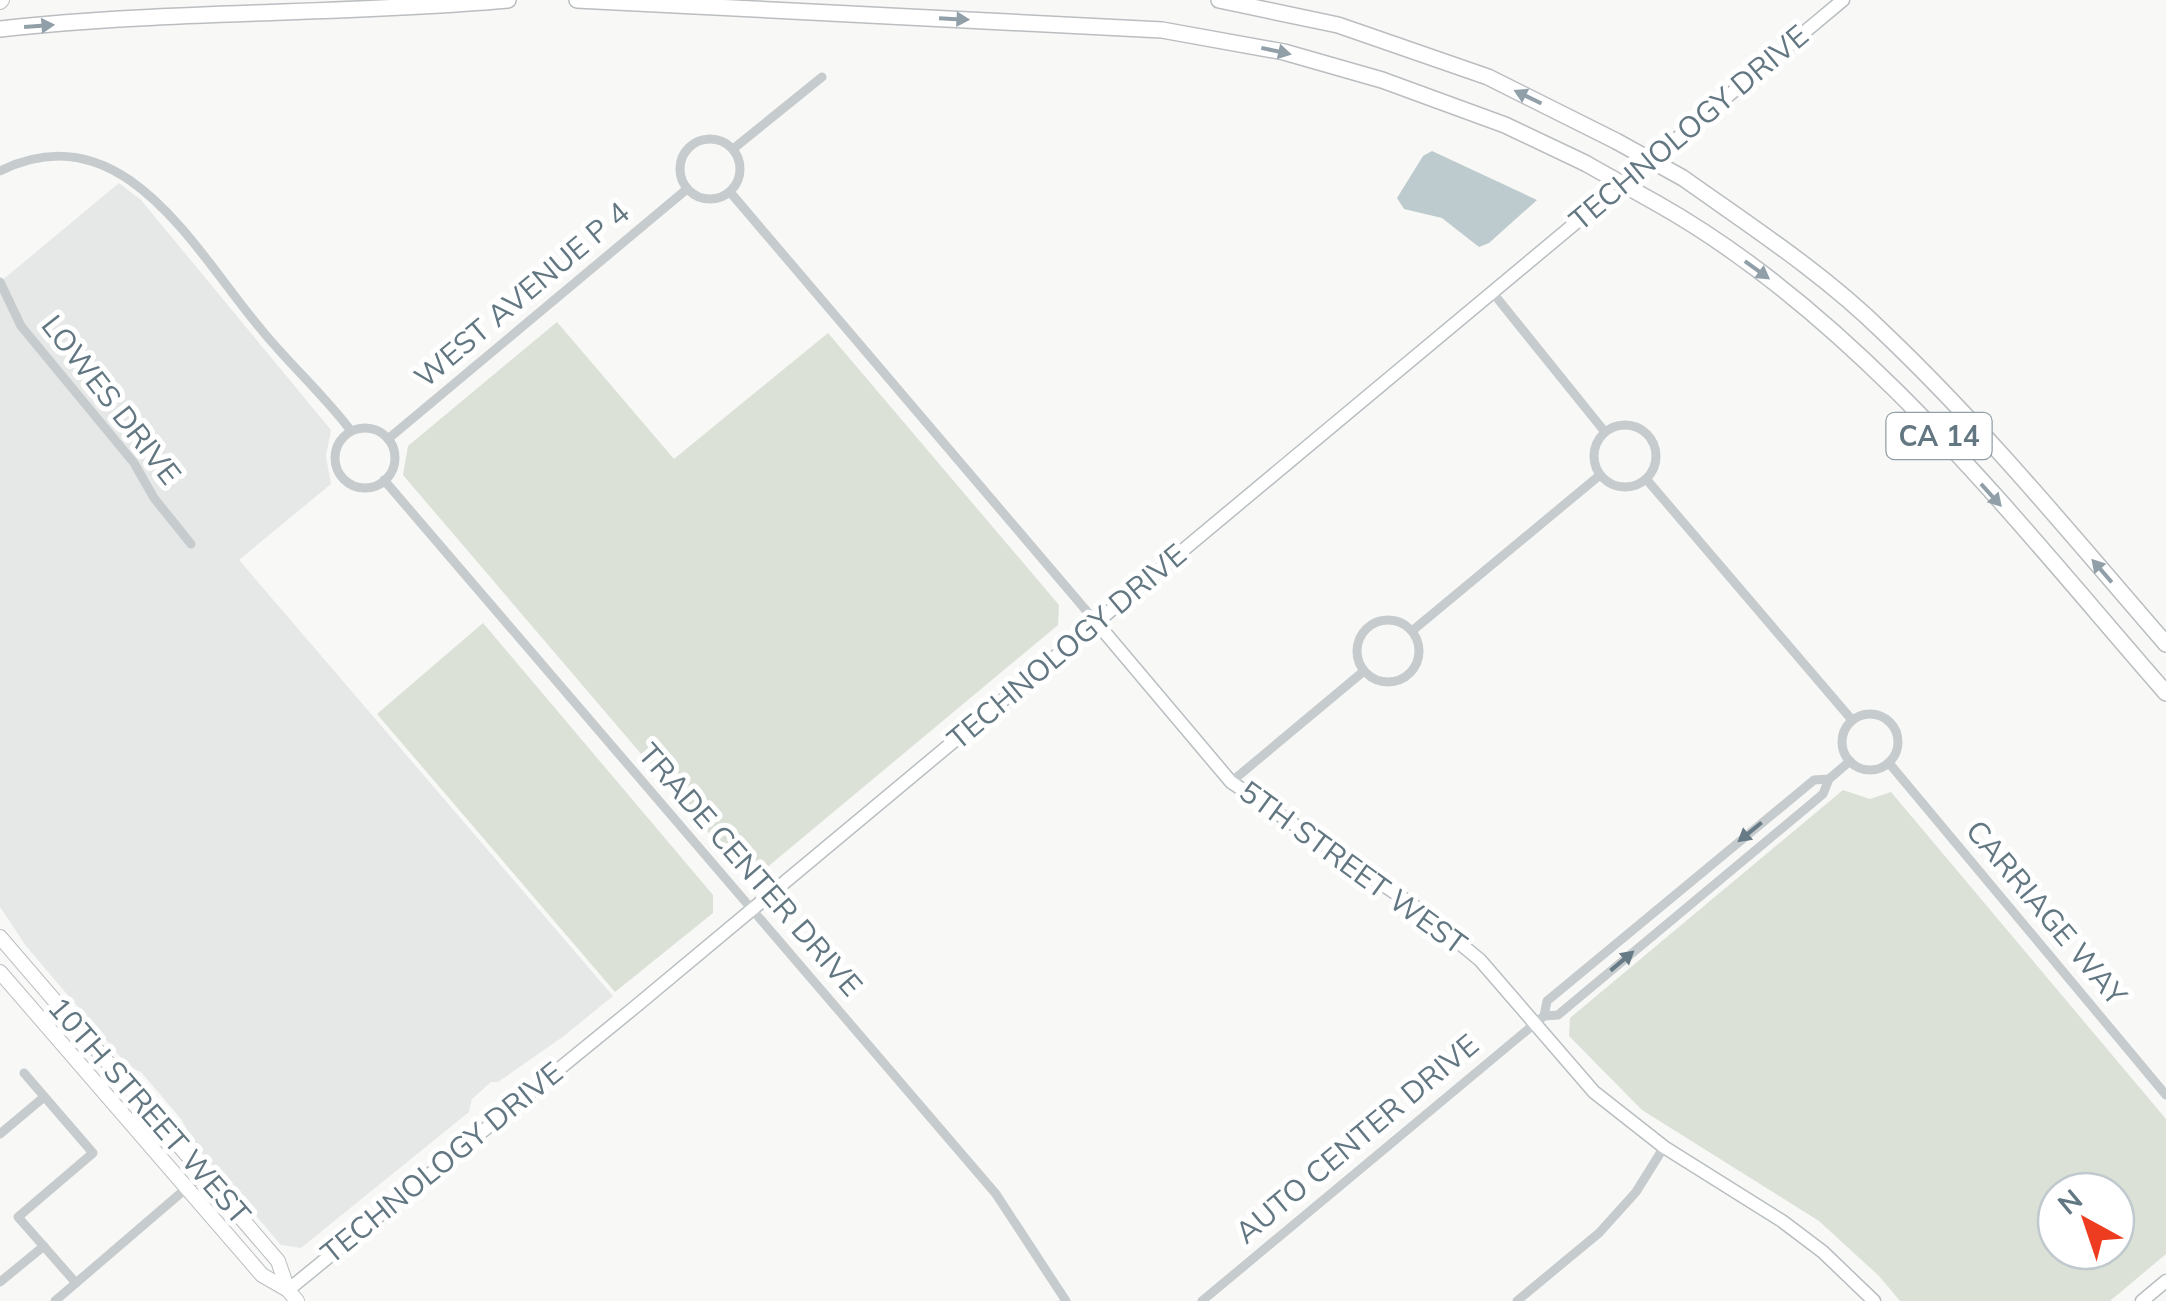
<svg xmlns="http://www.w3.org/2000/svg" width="2166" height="1301" viewBox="0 0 2166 1301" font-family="Mulish,sans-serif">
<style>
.built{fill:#e6e8e7}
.green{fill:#dbe1d6;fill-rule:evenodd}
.water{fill:#bdcbce}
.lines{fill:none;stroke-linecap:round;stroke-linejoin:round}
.secondary-casing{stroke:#b8bec2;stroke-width:15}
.primary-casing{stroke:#b9bec1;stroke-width:16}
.highway-casing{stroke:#babec1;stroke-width:18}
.street{stroke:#c6cbcd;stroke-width:9}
.secondary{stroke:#fff;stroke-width:12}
.primary{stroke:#fff;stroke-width:14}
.highway{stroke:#fff;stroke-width:15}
.highway-bridge-casing{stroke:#babec1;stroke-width:18;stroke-linecap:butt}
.highway-bridge{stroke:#fff;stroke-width:15}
.oneway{fill:#91a0a8}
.oneway2{fill:#677b86}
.labels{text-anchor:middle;stroke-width:10;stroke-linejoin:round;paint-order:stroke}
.shield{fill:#fff;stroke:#91a0a8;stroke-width:2.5}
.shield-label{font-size:28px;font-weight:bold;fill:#627782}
.street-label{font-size:30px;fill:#627782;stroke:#fff}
</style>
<rect width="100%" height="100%" fill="#f8f8f6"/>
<polygon class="built" points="119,183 141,200 331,430 326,456 331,484 239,560 613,996 564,1036 498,1082 491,1082 472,1099 469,1112 301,1248 281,1245 195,1145 181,1119 141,1072 129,1067 26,946 0,907 0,282"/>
<g class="green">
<polygon points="557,322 674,459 828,333 1059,605 1058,625 759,874 742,872 403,475 408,446"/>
<polygon points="483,623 713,895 713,913 615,992 377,714"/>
<path d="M1843,790L1870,799L1891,792L2166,1119V1254L2110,1301H1900L1879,1276L1819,1221L1642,1110L1569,1036L1570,1018ZM2056,1191H2116V1251H2056Z"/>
</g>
<polygon class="water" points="1432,151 1537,200 1489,243 1479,247 1442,218 1404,209 1397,198 1423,156"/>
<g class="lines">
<defs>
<g id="secondary">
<polyline points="1096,622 1231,782 1413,905 1480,960 1594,1092 1664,1147 1782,1221 1823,1252 1874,1301"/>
<polyline points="288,1290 635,1007 1843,0"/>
<polyline points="2142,1301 2166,1281"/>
</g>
<g id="primary">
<polyline points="0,2 2,0"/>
<polyline points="0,937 278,1261 288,1290 297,1301"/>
<polyline points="0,972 262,1275 288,1290"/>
</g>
<g id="highway">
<polyline points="577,0 1162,30 1284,52 1382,80 1505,125 1585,163"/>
<polyline points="1219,0 1338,25 1488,77 1616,141"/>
<path d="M0,29C169,10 339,15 508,0"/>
<path d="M1683,178C1752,227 1823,273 1883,332C1985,429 2074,538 2166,644"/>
<path d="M1658,204C1860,318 2015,520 2166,693"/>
</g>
</defs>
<use href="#secondary" class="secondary-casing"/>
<use href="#primary" class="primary-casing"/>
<use href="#highway" class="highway-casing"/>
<g class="street">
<circle cx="710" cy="169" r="30"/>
<polyline points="733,149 822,77"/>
<path d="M0,171C123,110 195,251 260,328C289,364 324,395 351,431"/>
<polyline points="730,192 1096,622"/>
<polyline points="0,282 21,326 134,463 154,498 191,544"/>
<polyline points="1493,293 1605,432"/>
<circle cx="1625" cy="456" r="31"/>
<circle cx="365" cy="458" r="30"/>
<polyline points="388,439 687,189"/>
<polyline points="384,480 996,1194 1066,1301"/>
<polyline points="1647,480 1852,720"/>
<circle cx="1388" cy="651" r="31"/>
<polyline points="1412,631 1600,475"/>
<circle cx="1870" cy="742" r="28"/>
<polyline points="1889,763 2166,1095"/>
<polyline points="1231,782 1364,671"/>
<polyline points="1544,1016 1547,1001 1814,780 1829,779"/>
<polyline points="24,1073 93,1153 18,1217 76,1283"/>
<polyline points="0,1134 44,1097"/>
<polyline points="0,1282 44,1246"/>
<polyline points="55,1301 203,1174"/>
<polyline points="1202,1301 1544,1016 1558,1015 1823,794 1829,779 1850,761"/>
<polyline points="1517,1301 1599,1233 1636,1192 1664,1147"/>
</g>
<use href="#secondary" class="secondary"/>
<use href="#primary" class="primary"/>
<use href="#highway" class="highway"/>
<defs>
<g id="highway-bridge">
<polyline points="1616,141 1683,178"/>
<polyline points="1585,163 1658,204"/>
</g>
</defs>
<use href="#highway-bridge" class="highway-bridge-casing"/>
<use href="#highway-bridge" class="highway-bridge"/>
</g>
<defs><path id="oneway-solid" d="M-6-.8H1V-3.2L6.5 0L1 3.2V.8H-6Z" transform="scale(2.5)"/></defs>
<g class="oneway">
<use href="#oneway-solid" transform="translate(954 19) rotate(3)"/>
<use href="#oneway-solid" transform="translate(39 26) rotate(-4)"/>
<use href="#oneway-solid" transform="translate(1276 51) rotate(12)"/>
<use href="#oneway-solid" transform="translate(1528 97) rotate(-154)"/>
<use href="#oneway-solid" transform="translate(1757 270) rotate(36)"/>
<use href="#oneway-solid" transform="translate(1991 495) rotate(48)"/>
<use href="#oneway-solid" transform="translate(2102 571) rotate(-131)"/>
</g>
<g class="oneway2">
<use href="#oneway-solid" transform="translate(1750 832) rotate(141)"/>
<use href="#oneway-solid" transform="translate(1622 961) rotate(-40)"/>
</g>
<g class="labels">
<rect class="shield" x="1886.5" y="413" width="105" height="46" rx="8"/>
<g class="shield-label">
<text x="1939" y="446">CA 14</text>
</g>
<g class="street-label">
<text transform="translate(1689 128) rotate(-40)" y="10">TECHNOLOGY DRIVE</text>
<text transform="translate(522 295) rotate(-40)" y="10">WEST AVENUE P 4</text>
<text transform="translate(111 400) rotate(52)" y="10">LOWES DRIVE</text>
<text transform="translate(1067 647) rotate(-40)" y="10">TECHNOLOGY DRIVE</text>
<text transform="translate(1353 868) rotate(36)" y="10">5TH STREET WEST</text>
<text transform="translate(750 870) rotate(49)" y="10">TRADE CENTER DRIVE</text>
<text transform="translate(2046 913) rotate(50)" y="10">CARRIAGE WAY</text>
<text transform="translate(149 1111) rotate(49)" y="10">10TH STREET WEST</text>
<text transform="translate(1357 1139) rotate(-40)" y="10">AUTO CENTER DRIVE</text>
<text transform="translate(442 1163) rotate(-39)" y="10">TECHNOLOGY DRIVE</text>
</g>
</g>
<g transform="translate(2086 1221) rotate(320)"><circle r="48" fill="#ffffff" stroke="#c0c9cd" stroke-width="2.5"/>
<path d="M0-8L18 38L0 25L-18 38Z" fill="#ee3c20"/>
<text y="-15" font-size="28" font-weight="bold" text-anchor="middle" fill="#627782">N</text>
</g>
</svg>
